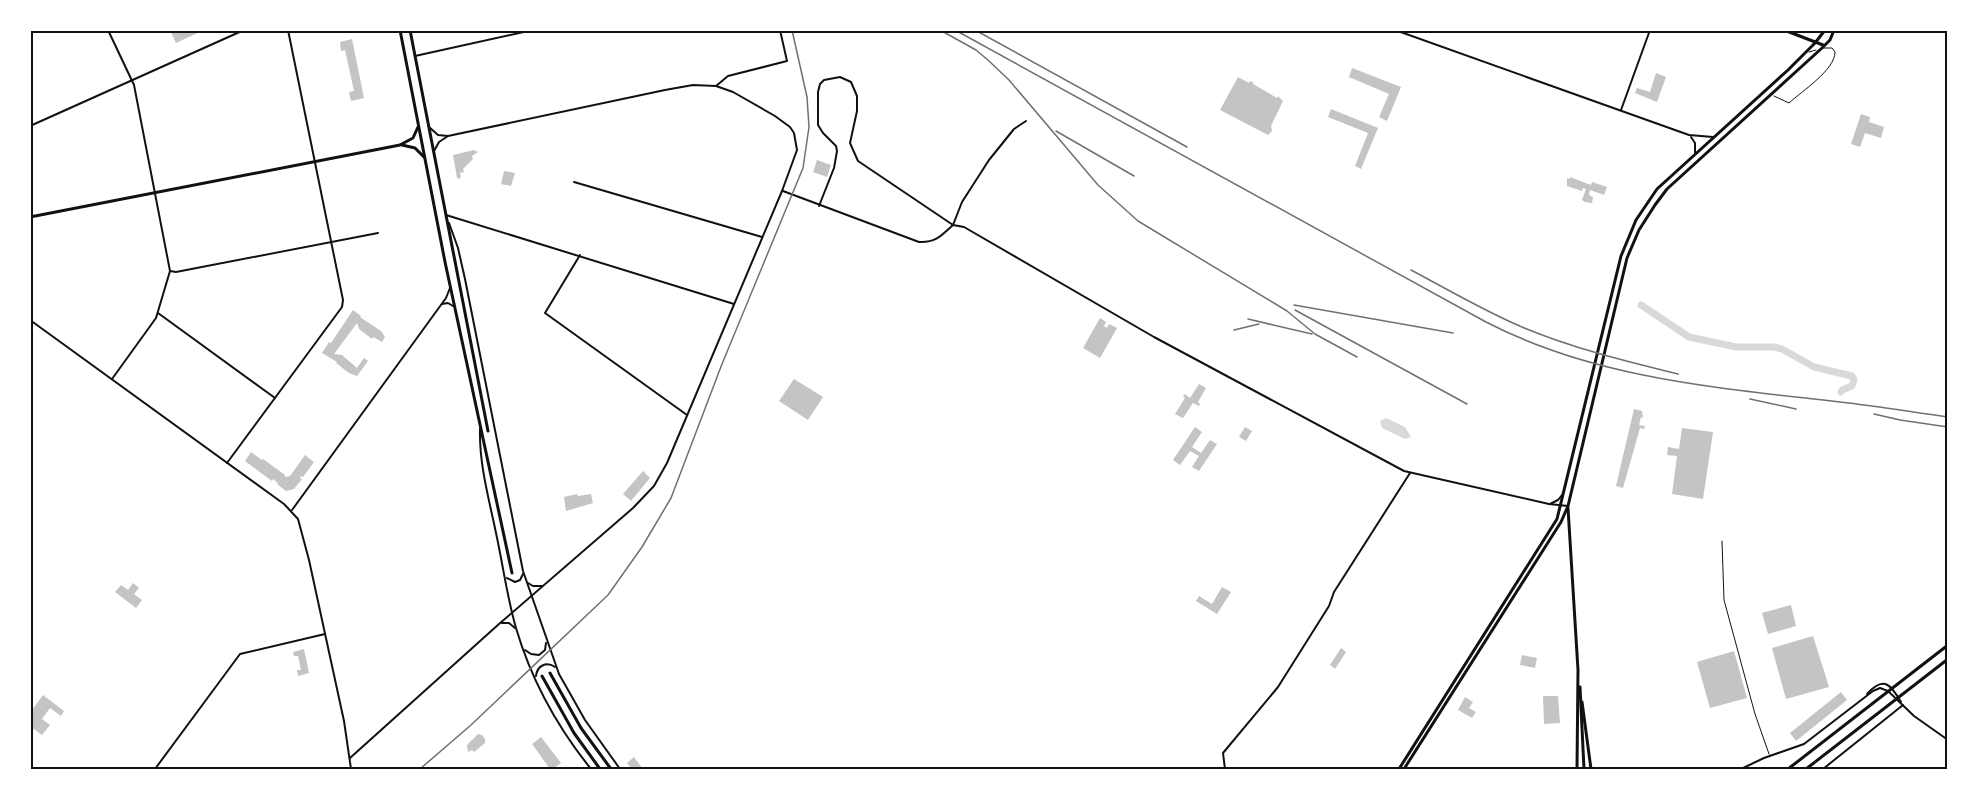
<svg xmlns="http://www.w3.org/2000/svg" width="1978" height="799" viewBox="0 0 1978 799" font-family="Georgia,serif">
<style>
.water{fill:#d9d9d9}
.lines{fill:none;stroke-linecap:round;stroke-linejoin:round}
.river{stroke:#d9d9d9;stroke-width:7}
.building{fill:#c4c4c4}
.service{stroke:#111;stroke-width:1}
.minor{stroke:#111;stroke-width:2}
.tertiary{stroke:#111;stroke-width:2}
.secondary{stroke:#111;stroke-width:3}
.primary{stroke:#111;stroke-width:3}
.rail{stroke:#707070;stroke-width:1.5}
.neatline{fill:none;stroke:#111;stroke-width:2}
</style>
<rect width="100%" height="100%" fill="#fff"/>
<polygon class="water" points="1386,418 1405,427 1411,437 1405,439 1382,428 1380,421"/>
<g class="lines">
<polyline class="river" points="1641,305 1689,337 1736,347 1774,347 1782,349 1814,367 1852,376 1854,380 1852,386 1842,390 1841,392"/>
</g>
<g class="building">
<polygon points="170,30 204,30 176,43"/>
<polygon points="352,39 364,98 351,101 349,92 354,91 345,50 341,51 340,42"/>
<polygon points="1352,68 1401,87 1387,121 1379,117 1389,94 1349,77"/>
<polygon points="1656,73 1666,77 1657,102 1635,93 1637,88 1650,92"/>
<polygon points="1238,77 1249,83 1250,81 1254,83 1253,84 1277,98 1278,96 1283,101 1271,126 1272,131 1268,135 1220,110"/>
<polygon points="1331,109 1378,128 1361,169 1355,166 1368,133 1328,117"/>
<polygon points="1861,114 1870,117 1869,122 1884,127 1881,138 1865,133 1860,147 1851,144"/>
<polygon points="474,150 478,152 472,156 473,159 463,169 464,172 460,173 461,177 459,179 457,178 453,155"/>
<polygon points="817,160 831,165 827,177 813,172"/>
<polygon points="504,171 515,173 511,186 501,184"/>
<polygon points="1570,177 1591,185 1592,182 1607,187 1604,195 1590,190 1589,195 1593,197 1592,203 1585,202 1582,200 1586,189 1583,188 1582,191 1567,186 1567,178 1570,179"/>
<polygon points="353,310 361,316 360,317 381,331 385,337 382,342 373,337 372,339 359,329 357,323 334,354 342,355 357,368 364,358 368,361 357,376 349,373 336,363 337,362 322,353 329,342 331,343"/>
<polygon points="1100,318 1106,322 1104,326 1107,328 1109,324 1117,328 1100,358 1083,348"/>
<polygon points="794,379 823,397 808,420 779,401"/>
<polygon points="1199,384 1206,388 1198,402 1200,404 1199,406 1193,403 1183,418 1175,414 1185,398 1183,397 1185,394 1190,398"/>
<polygon points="1634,409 1642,411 1643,418 1641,417 1639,425 1645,426 1644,429 1640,428 1623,488 1616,486"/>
<polygon points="1195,427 1202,432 1192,447 1201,453 1210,440 1217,444 1199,471 1192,467 1199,456 1190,451 1180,465 1173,460"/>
<polygon points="1245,427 1252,431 1246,441 1239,437"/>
<polygon points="1682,428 1713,432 1703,499 1672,494 1677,456 1667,455 1668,447 1679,449"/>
<polygon points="251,452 262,460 263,459 285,475 285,477 290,476 305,455 314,462 303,477 301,476 300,478 302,479 294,489 286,491 277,484 278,483 273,479 272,481 245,461"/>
<polygon points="643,471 650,478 631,501 623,494"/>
<polygon points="577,494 578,496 591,494 593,503 566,511 564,497"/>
<polygon points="133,583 139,588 134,594 142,600 136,608 115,592 121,585 128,590"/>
<polygon points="1222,587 1231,592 1217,614 1196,601 1199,596 1212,604"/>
<polygon points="1791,605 1796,626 1768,634 1762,613"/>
<polygon points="1813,636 1829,687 1786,699 1772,648"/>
<polygon points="1341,648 1346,652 1335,669 1330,665"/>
<polygon points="304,649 309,673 298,676 297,670 301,670 298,656 294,656 293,652"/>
<polygon points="1734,651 1747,698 1710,708 1697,662"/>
<polygon points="1522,655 1537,658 1535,668 1520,665"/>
<polygon points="1841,692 1847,700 1796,741 1790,733"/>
<polygon points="43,695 64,711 61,716 50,708 42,719 50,725 42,735 34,729 30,734 30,708 32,710"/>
<polygon points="1543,696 1558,696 1560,723 1544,724"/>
<polygon points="1465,697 1473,702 1469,708 1476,712 1472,718 1458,710"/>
<polygon points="478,734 482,735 485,739 485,743 474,752 472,750 468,752 467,745"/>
<polygon points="541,737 561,763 553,769 550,769 532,744"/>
<polygon points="634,757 643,769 632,769 627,763"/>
</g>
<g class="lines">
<g class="service">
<polyline points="1809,52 1816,50"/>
<path d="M1774,96L1789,103C1802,91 1835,70 1835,52L1832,48H1823"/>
<polyline points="1722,541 1724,600 1755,714 1769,754"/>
</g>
<g class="minor">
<polyline points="415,56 533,30"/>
<polyline points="716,86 728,76 787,61 780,30"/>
<polyline points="1621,110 1650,30"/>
<polyline points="574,182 762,237"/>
<polyline points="819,206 834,168 837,151 836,146 823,133 818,125 818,92 820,84 824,80 840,77 851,82 857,96 857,111 850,143 858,161 953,225 962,202 989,160 1014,129 1026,121"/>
<polyline points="446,215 734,304"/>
<polyline points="580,255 545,313 687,415"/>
<polyline points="170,271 176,272 378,233"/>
<polyline points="158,313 275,398"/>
<polyline points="227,463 342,307 343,300 288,30"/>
<polyline points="155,769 240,654 325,634"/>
<polyline points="1225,769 1223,753 1278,687 1329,606 1334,592 1410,473"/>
</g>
<g class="tertiary">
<polyline points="108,30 134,85 170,271 156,318 112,379"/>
<polyline points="1395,30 1689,135 1713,137"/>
<polyline points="30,126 244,30"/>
<polyline points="1691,137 1695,143 1695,154"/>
<polyline points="434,151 439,142 448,136"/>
<path d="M783,191L919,242C936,243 942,235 953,225L964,227L1154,337L1404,471L1549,504L1568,506"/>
<polyline points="449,223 458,248 465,279 523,571 559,674 585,720 620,769"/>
<polyline points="442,304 448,303 453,306"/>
<polyline points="30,320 284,504 298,519 309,560 344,721 351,769"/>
<path d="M480,429C479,464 489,499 496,533C503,565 507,597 516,628C531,679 558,728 591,769"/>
<polyline points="1550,504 1558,500 1562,495"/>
<polyline points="292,510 446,298 450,288"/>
<polyline points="507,578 515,582 520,580 523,574"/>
<polyline points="528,583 533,586 542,586"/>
<polyline points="502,623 509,623 515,628"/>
<polyline points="525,650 531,654 539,655 545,650 546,643"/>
<path d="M536,676C537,666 546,661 555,667"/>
<path d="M1867,694C1884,675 1891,685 1901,702"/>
<polyline points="350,758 499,624 633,508 654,486 667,463 782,191 797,150 794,133 790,127 775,116 733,92 716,86 693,85 665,90 448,136 438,135 429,127"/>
<polyline points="1741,769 1764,758 1804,744 1873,691 1880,688 1888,691 1914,716 1948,740"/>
<polyline points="1823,769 1903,705"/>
</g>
<g class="secondary">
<polyline points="400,30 445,262 512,573"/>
<polyline points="410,30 488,431"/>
<polyline points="1784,30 1823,45"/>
<polyline points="402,145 415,148 424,157"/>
<polyline points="30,217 400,145 413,138 418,127"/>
<polyline points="1568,508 1578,670 1577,769"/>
<polyline points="550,673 581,728 611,769"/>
<polyline points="542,676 574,733 600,769"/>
<polyline points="1580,687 1584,769"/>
<polyline points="1582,702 1591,769"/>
<polyline points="1399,769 1557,519 1621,256 1636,220 1657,189 1788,70 1815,43 1825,30"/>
<polyline points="1404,769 1561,522 1568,506 1627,258 1639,230 1655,205 1667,189 1822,48 1830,40 1834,30"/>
</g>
<g class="primary">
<polyline points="1788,769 1948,645"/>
<polyline points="1806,769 1948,659"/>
</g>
<g class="rail">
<polyline points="940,30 976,50 989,61 1009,80 1098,185 1138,221 1287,311 1315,334 1357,357"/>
<path d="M955,30L1486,322C1596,379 1719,388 1840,402C1876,406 1912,412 1948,417"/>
<polyline points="975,30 1187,147"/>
<polyline points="1056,131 1134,176"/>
<path d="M1411,270C1447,289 1484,311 1522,327C1572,348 1625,361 1678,374"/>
<polyline points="1294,305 1453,333"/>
<polyline points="1295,310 1467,404"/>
<polyline points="1248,319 1312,334"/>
<polyline points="1234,330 1259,324"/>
<polyline points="1750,399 1796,409"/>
<polyline points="1874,414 1900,420 1948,427"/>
<polyline points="420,769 471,725 608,595 642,547 671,498 722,364 803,168 809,127 807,97 792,30"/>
</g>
</g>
<rect width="1978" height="799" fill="none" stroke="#ffffff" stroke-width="63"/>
<rect x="32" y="32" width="1914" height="736" class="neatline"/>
</svg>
